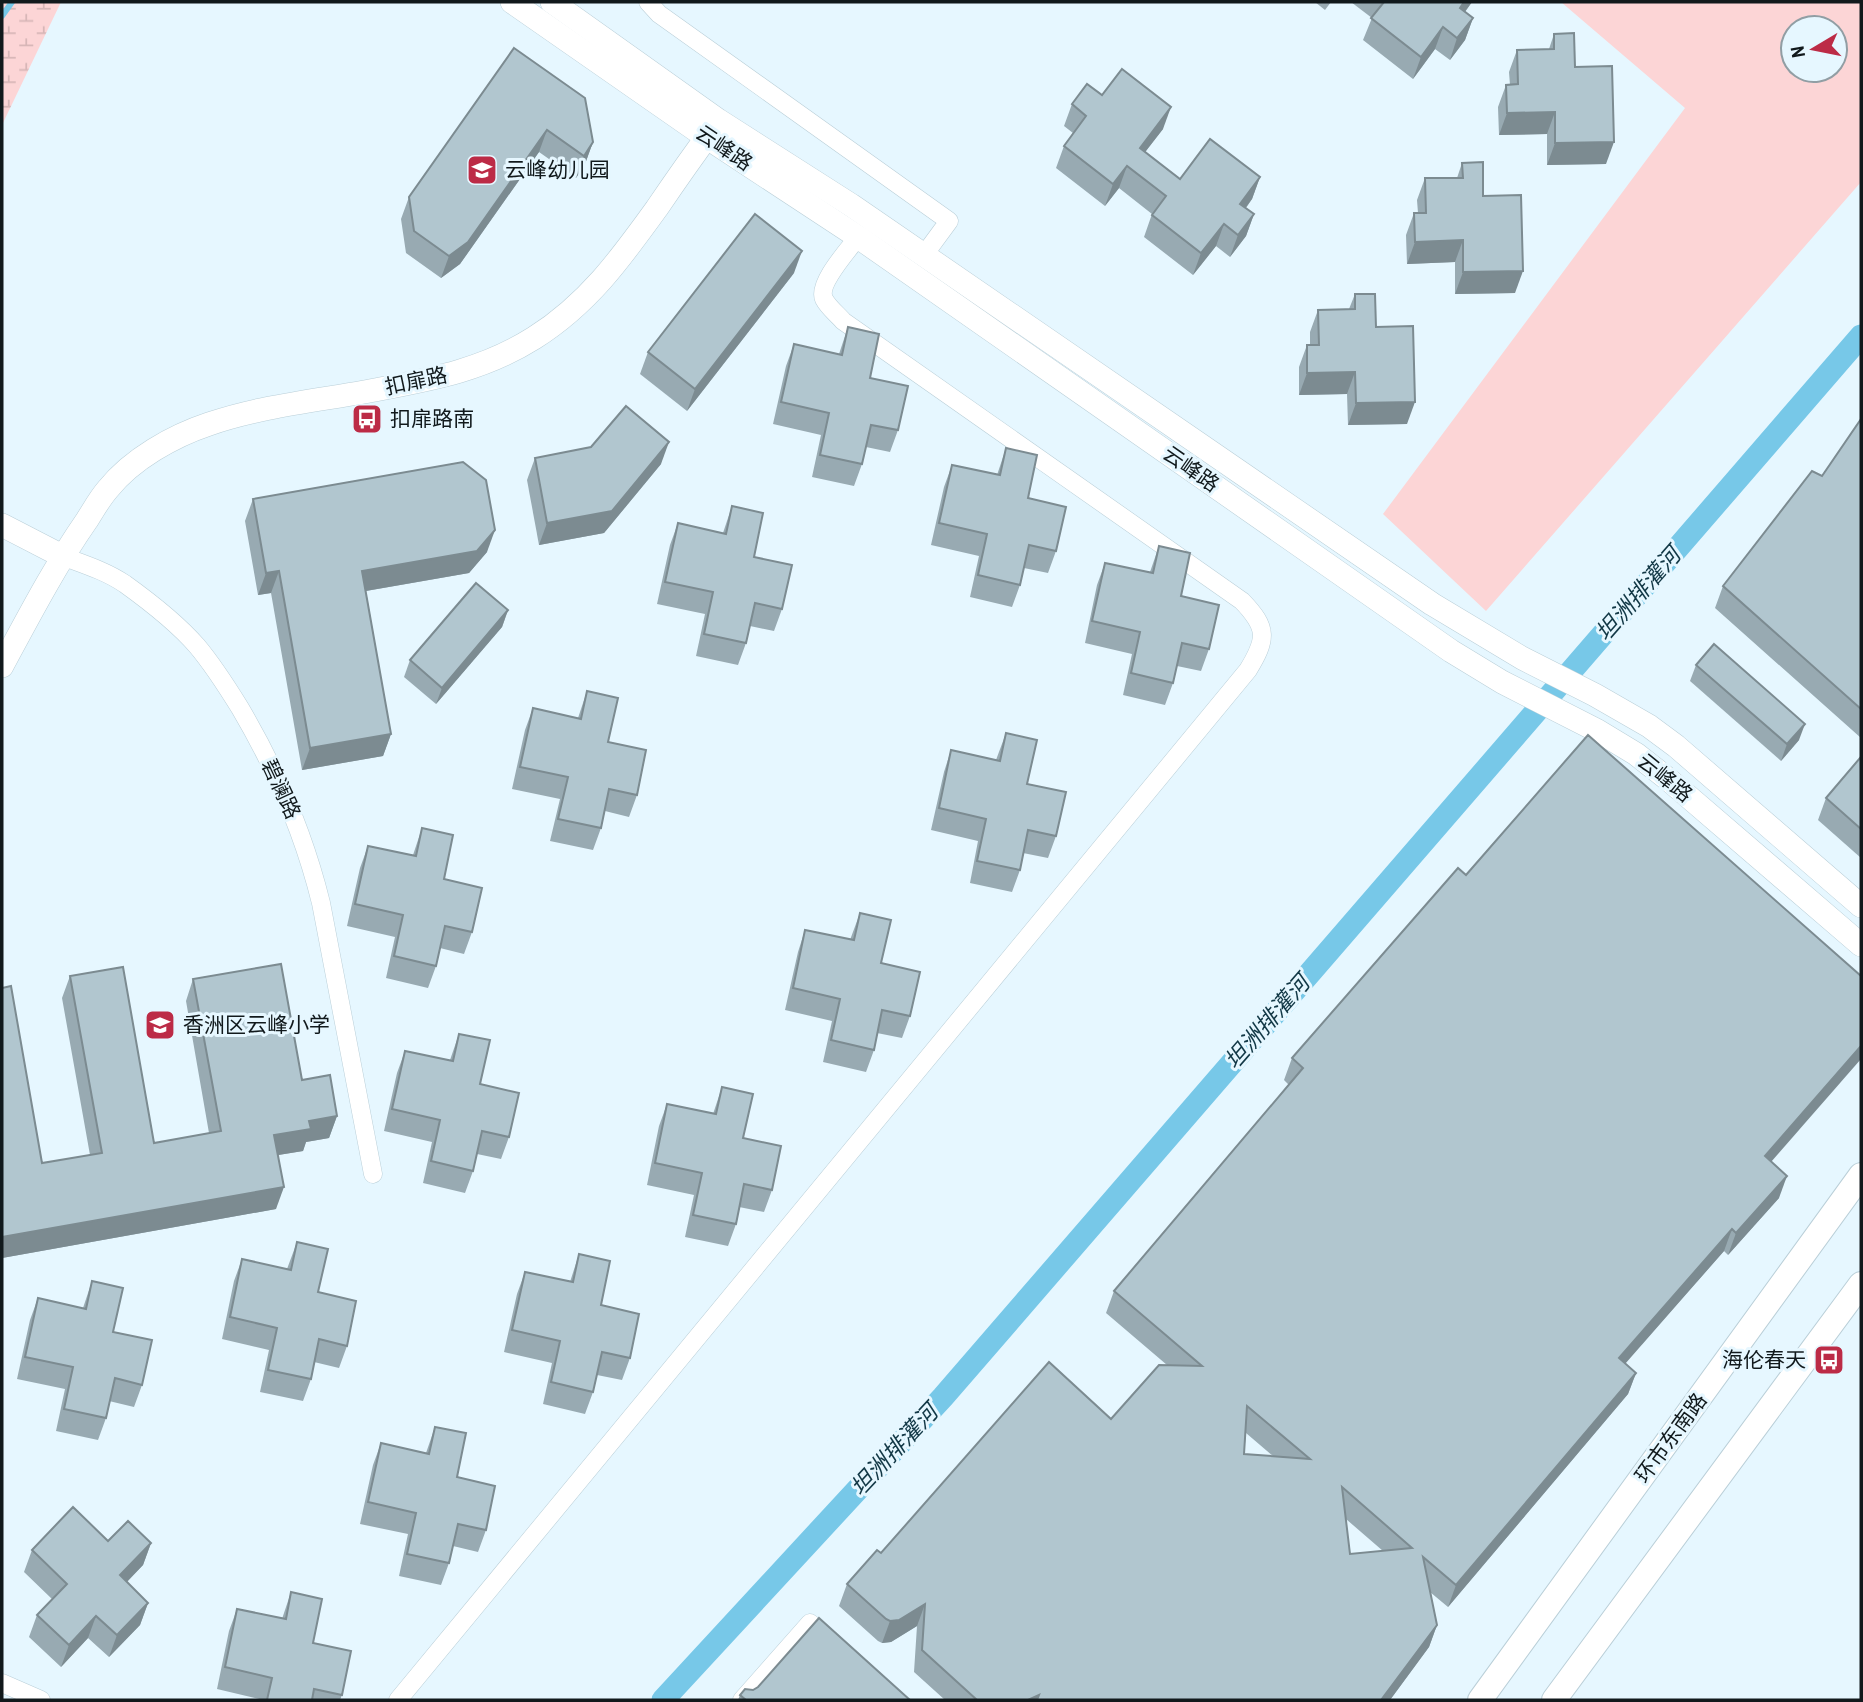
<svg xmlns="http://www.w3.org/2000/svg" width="1863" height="1702" font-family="'Archivo Narrow','Noto Sans SC',sans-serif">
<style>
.wetland{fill:url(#wetland-marsh)}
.green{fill:#fcd5d6;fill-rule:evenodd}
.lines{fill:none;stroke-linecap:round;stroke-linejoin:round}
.stream{stroke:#77c8e8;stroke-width:6}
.canal{stroke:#77c8e8;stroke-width:23}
.minor-casing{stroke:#bacfd8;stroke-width:19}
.tertiary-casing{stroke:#bacfd8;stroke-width:24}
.secondary-casing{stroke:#bacfd8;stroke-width:26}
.minor{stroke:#fff;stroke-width:18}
.tertiary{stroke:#fff;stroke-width:23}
.secondary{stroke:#fff;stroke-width:24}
.wall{fill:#98aab2;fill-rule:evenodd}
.shaded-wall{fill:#7c8b91}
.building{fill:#b1c6cf;stroke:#7c8b91;stroke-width:2;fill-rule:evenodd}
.labels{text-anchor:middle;stroke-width:6;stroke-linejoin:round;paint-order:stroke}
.street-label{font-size:21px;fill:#11191c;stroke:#e6f7ff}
.poi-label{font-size:21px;fill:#11191c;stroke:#e6f7ff;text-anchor:start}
.water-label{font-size:23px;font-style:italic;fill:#123846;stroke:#e6f7ff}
</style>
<defs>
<pattern id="wetland-marsh" width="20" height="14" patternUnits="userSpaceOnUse" patternTransform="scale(1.75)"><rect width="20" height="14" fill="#fcd5d6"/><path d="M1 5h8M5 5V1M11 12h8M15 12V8" fill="none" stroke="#d7b6b7"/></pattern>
</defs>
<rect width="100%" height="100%" fill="#e6f7ff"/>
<!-- wetland -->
<polygon class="wetland" points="2,2 61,2 2,125"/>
<!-- green -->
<path class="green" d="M1561 2H1861V182L1486 611 1383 514 1685 108ZM1793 28H1835V70H1793Z"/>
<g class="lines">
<!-- stream -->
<polyline class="stream" points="2,16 12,2"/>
<!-- canal -->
<polyline class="canal" points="663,1700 943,1397 1861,336"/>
<!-- minor casing -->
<g class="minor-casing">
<g id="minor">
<polyline points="648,2 659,14 949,221 924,255"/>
<path d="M62 556C83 564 106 571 125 584 150 602 177 623 197 646 213 665 227 687 240 708 276 769 304 834 321 903L373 1174"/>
<polyline points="2,1683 41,1700"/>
<path d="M398 1700 1248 670C1267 639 1268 628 1242 601L843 321C837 314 828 307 824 299 817 284 849 249 858 237"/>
<polyline points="742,1700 810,1623 830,1641"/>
</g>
</g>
<!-- tertiary casing -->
<g class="tertiary-casing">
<g id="tertiary">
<polyline points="512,2 706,137 858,237 1451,651 1502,682 1598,731 1636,754 1669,780 1861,945"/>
<polyline points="552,2 718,120 851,205 1432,604 1522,658 1595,695 1649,726 1676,746 1861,906"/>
<polyline points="2,525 62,556"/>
<path d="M2 666C29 616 55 566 87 520 94 509 100 498 108 489 132 459 173 436 209 424 258 407 313 401 364 392 426 380 480 372 534 338 588 304 621 258 657 208 676 180 695 153 715 126"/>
</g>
</g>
<!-- secondary casing -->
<g class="secondary-casing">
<g id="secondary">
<polyline points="1480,1700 1861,1175"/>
<polyline points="1554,1700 1861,1284"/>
</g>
</g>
<!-- minor -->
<use href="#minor" class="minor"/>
<!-- tertiary -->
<use href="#tertiary" class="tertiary"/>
<!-- secondary -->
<use href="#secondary" class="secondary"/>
</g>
<!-- wall -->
<g class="wall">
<polygon points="1315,2 1331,2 1325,10"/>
<polygon points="1351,2 1472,2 1465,12 1473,18 1465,40 1450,60 1435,49 1413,79 1363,40 1372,18"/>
<polygon points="1554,34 1575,67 1606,164 1547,165 1547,134 1499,135 1498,107 1506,85 1510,85 1509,72 1517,50 1549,49"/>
<polygon points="514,48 593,142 585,164 576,178 539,152 460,264 441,278 406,253 401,219 409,197"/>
<polygon points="1102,95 1163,129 1145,152 1180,179 1260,177 1252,199 1246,208 1254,214 1246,236 1230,257 1216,246 1193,275 1144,237 1152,214 1119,188 1105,206 1056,168 1064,146 1073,133 1064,126 1072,104"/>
<polygon points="1462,163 1483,196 1515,293 1455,294 1455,262 1407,264 1406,235 1414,213 1418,213 1417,200 1425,178 1457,178"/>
<polygon points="794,273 687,411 640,374 648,352"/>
<polygon points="1355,294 1376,327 1407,424 1348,425 1347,394 1299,395 1299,367 1307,345 1310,345 1310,332 1318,310 1349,309"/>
<polygon points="848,327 870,378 898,430 890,452 866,447 862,464 854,486 812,477 821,435 773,424 786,366 794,344 839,354"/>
<polygon points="1861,419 1861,738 1715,608 1723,586 1822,476"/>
<polygon points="1006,448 1028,498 1056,551 1048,573 1024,568 1020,585 1012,607 970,597 979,556 931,545 944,487 952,465 997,475"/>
<polygon points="535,458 661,464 604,533 539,545 527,480"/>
<polygon points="253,499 487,552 469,573 366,591 391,734 383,756 302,770 271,593 258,595 245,521"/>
<polygon points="732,506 754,557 782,609 774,631 750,626 746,643 738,665 696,656 705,614 657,604 670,545 678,523 723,533"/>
<polygon points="1159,546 1181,596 1209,649 1201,671 1177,666 1173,683 1165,705 1123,695 1132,654 1085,643 1097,585 1105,563 1150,572"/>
<polygon points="508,610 502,627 436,704 404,677 410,660"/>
<polygon points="1696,665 1799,740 1781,761 1690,681"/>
<polygon points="587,691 608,742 637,795 629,817 605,811 601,828 593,850 550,841 560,799 512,789 525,730 533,708 578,718"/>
<polygon points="1006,733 1027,784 1056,836 1048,858 1023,853 1020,870 1012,892 970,883 978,841 931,830 944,772 951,750 996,760"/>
<polygon points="1861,759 1861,858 1818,820 1826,798"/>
<polygon points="422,828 444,879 472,932 464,954 440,948 436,966 428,988 386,978 395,937 347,926 360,868 368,846 413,855"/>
<polygon points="860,913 881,963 910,1016 902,1038 877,1033 874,1050 866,1072 823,1062 832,1021 785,1010 798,952 805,930 850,940"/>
<polygon points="70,976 154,1143 209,1133 186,1001 193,979 302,1080 337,1116 329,1138 306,1142 303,1151 278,1155 276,1209 2,1258 2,988 42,1163 90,1155 62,998"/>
<polygon points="459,1034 480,1084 509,1137 501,1159 477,1154 473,1171 465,1193 423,1183 432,1142 384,1131 397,1073 405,1051 450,1060"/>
<path d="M1292 1058 1771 1162 1779 1198 1728 1255 1724 1251 1625 1363 1636 1373 1628 1394 1448 1607 1430 1592 1437 1625 1429 1647 1390 1700H945L914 1672 917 1626 891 1642 882 1643 878 1641 839 1606 847 1584 881 1553 1111 1419 1167 1365 1106 1313 1114 1291 1289 1085 1284 1080ZM1246 1433 1273 1456 1244 1454ZM1346 1519 1383 1551 1350 1554Z"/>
<polygon points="722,1087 743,1138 772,1190 764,1212 739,1207 736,1224 728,1246 685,1237 694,1195 647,1185 659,1126 667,1104 713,1114"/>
<polygon points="297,1242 318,1292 347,1346 339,1368 314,1362 311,1379 303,1401 260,1392 269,1350 222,1339 234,1281 242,1259 287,1269"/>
<polygon points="579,1254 601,1305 630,1358 622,1380 597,1375 593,1392 585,1414 543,1404 552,1363 504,1352 517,1294 525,1272 570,1282"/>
<polygon points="92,1281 113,1332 142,1385 134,1407 109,1401 106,1418 98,1440 56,1431 65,1389 17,1379 30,1320 38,1298 83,1308"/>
<polygon points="435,1427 457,1477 486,1530 478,1552 453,1546 449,1563 441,1585 399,1576 408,1534 360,1524 373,1465 381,1443 426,1453"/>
<polygon points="108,1541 151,1543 143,1565 127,1582 148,1603 140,1625 109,1657 88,1638 61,1667 29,1637 37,1615 52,1599 24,1572 32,1550"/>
<polygon points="291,1592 313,1643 342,1695 340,1700 264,1700 217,1689 229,1631 237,1609 282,1619"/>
<polygon points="740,1695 910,1700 738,1700"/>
</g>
<!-- shaded-wall -->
<g class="shaded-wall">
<polygon points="1464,2 1472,2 1452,29 1460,8"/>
<polygon points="1473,18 1465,40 1450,60 1457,38"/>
<polygon points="1443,27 1435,49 1413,79 1421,57"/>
<polygon points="1171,107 1163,129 1132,169 1140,148"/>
<polygon points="1555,112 1547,134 1499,135 1507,113"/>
<polygon points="547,130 539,152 460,264 441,278 449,256"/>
<polygon points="593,142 585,164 576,178 584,156"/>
<polygon points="1614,142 1606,164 1547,165 1555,143"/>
<polygon points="1127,166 1119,188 1105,206 1113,184"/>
<polygon points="1260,177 1252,199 1232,226 1240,204"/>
<polygon points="1254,214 1246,236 1230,257 1238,235"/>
<polygon points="1224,224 1216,246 1193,275 1201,253"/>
<polygon points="1463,240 1455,262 1407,264 1415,242"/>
<polygon points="802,251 794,273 687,411 695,389"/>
<polygon points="1523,271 1515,293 1455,294 1463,272"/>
<polygon points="1355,372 1347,394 1299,395 1307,373"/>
<polygon points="1415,402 1407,424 1348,425 1356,403"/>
<polygon points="669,442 661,464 604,533 539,545 547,523"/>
<polygon points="495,530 487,552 469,573 354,593 362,571"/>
<polygon points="279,571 271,593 258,595 266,573"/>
<polygon points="508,610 502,627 436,704 442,688"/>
<polygon points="1805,724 1799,740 1781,761 1787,744"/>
<polygon points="391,734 383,756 302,770 310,748"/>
<polygon points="1861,1046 1861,1059 1757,1178 1765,1156"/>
<polygon points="337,1116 329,1138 306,1142 303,1151 266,1157 274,1135 309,1121"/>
<polygon points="1787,1176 1779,1198 1728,1255 1736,1233"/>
<polygon points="284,1187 276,1209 2,1258 2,1237"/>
<polygon points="1732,1229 1724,1251 1611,1380 1619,1358"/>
<polygon points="1636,1373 1628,1394 1448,1607 1456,1585"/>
<polygon points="151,1543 143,1565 112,1597 120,1575"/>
<polygon points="148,1603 140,1625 109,1657 117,1635"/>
<polygon points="925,1604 917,1626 891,1642 882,1643 890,1621"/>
<polygon points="96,1616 88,1638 61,1667 69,1645"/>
<polygon points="1437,1625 1429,1647 1390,1700 1381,1700"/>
<polygon points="1039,1695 1037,1700 1028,1700"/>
</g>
<!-- building -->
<g class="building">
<polygon points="1384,2 1464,2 1460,8 1473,18 1457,38 1443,27 1421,57 1371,18"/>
<polygon points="1574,33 1575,67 1612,66 1614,142 1555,143 1555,112 1507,113 1506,85 1518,84 1517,50 1554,49 1554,34"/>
<polygon points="514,48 585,98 593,142 584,156 547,130 468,242 449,256 414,231 409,197"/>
<polygon points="1122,69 1171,107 1140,148 1180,179 1210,139 1260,177 1240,204 1254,214 1238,235 1224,224 1201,253 1152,215 1166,196 1127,166 1113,184 1064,146 1086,116 1072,104 1087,84 1102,95"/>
<polygon points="1483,162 1483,196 1521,195 1523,271 1463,272 1463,240 1415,242 1414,213 1426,213 1425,178 1463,178 1462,163"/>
<polygon points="755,214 802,251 695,389 648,352"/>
<polygon points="1355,294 1375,294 1376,327 1413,326 1415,402 1356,403 1355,372 1307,373 1307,345 1319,345 1318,310 1355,309"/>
<polygon points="848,327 879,334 870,378 908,386 898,430 871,425 862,464 820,455 829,413 781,402 794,344 842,355"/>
<polygon points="626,406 669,442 612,511 547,523 535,458 591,447"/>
<polygon points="1861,419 1861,709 1723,586 1812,471 1822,476"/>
<polygon points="1006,448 1037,455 1028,498 1066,507 1056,551 1029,545 1020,585 978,575 987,534 939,523 952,465 1000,475"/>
<polygon points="463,462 486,480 495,530 477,551 362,571 391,734 310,748 279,571 266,573 253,499"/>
<polygon points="732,506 763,513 754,557 792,565 782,609 755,603 746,643 704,634 713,592 665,582 678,523 726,534"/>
<polygon points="1159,546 1190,553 1181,596 1219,605 1209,649 1182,643 1173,683 1131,673 1140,632 1092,621 1105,563 1153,573"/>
<polygon points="476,583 508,610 442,688 410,660"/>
<polygon points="1714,644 1805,724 1787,744 1696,665"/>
<polygon points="587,691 618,698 608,742 646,750 637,795 609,789 601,828 558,819 568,777 520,767 533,708 581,719"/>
<polygon points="1006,733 1037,740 1027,784 1066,792 1056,836 1028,830 1020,870 977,861 986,819 939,808 951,750 1000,761"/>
<path d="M1588 735 1861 976V1046L1765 1156 1787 1176 1736 1233 1732 1229 1619 1358 1636 1373 1456 1585 1423 1557 1437 1625 1381 1700H1037L1039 1695 1028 1700H977L922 1650 925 1604 899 1620 890 1621 886 1619 847 1584 877 1550 881 1553 1049 1362 1111 1419 1159 1365 1202 1366 1114 1291 1303 1068 1292 1058 1458 868 1466 875ZM1247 1406 1310 1459 1244 1454ZM1342 1487 1412 1548 1350 1554Z"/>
<polygon points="1860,758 1861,759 1861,829 1826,798"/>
<polygon points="422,828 453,835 444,879 482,888 472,932 445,926 436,966 394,956 403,915 355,904 368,846 416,856"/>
<polygon points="860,913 891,920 881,963 920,972 910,1016 882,1010 874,1050 831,1040 840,999 793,988 805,930 854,940"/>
<polygon points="281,964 302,1080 330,1075 337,1116 309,1121 311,1129 274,1135 284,1187 2,1237 2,988 11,986 42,1163 102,1153 70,976 123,967 154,1143 221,1131 193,979"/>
<polygon points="459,1034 490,1040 480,1084 519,1093 509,1137 482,1131 473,1171 431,1161 440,1120 392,1109 405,1051 453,1061"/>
<polygon points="722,1087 753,1094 743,1138 781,1146 772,1190 744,1184 736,1224 693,1215 702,1173 655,1163 667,1104 716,1114"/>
<polygon points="297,1242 328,1249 318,1292 356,1301 347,1346 319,1339 311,1379 268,1370 277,1328 230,1317 242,1259 291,1270"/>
<polygon points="579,1254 610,1261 601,1305 639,1314 630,1358 602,1352 593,1392 551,1382 560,1341 512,1330 525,1272 573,1282"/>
<polygon points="92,1281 123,1288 113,1332 152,1340 142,1385 115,1378 106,1418 64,1409 73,1367 25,1357 38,1298 86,1309"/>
<polygon points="435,1427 466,1433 457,1477 495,1486 486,1530 458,1524 449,1563 407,1554 416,1513 368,1502 381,1443 429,1454"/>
<polygon points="73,1507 108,1541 128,1521 151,1543 120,1575 148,1603 117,1635 96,1616 69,1645 37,1615 67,1584 32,1550"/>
<polygon points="291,1592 322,1599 313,1643 351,1651 342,1695 314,1689 312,1700 267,1700 272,1678 225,1667 237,1609 286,1619"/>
<polygon points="819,1618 910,1700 746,1700 740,1695 745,1689 753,1690 758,1687"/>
</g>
<!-- icons -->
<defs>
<g id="school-square" transform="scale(1.575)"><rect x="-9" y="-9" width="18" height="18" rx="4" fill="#bc2b46" stroke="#e6f7ff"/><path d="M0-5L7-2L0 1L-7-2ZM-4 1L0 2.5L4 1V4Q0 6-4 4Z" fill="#fff"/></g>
<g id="bus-square" transform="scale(1.575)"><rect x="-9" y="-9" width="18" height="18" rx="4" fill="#bc2b46" stroke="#e6f7ff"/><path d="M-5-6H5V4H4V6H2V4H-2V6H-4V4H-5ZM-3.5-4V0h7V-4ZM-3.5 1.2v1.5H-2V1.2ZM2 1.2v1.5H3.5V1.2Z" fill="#fff"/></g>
</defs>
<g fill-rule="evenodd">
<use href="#school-square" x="482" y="170"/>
<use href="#bus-square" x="367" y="419"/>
<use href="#school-square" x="160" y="1025"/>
<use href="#bus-square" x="1829" y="1360"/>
</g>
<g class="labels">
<!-- street labels -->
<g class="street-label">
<text transform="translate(724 148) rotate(34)" y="7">云峰路</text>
<text transform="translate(416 381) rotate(-12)" y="7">扣扉路</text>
<text transform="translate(1191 469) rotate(35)" y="7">云峰路</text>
<text transform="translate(1665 778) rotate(39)" y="7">云峰路</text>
<text transform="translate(281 789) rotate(65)" y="7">碧澜路</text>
<text transform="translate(1671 1438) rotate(-54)" y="7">环市东南路</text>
</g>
<!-- poi labels -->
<g class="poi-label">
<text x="505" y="177">云峰幼儿园</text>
<text x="390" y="426">扣扉路南</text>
<text x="183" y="1032">香洲区云峰小学</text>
<text x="1806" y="1367" text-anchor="end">海伦春天</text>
</g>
<!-- water labels -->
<g class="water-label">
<text transform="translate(1638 594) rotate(-49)" y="8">坦洲排灌河</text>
<text transform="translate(1267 1022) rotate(-49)" y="8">坦洲排灌河</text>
<text transform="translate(894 1450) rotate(-47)" y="8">坦洲排灌河</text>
</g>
</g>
<!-- border -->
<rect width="1863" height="1702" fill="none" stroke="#11191c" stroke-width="7"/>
<!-- north arrow -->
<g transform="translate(1814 49) rotate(260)"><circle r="33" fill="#e6f7ff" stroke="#919ea4" stroke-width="2"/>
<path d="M0-5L12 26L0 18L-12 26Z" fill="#bc2b46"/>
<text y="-10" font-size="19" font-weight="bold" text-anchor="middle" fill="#11191c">N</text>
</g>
</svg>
